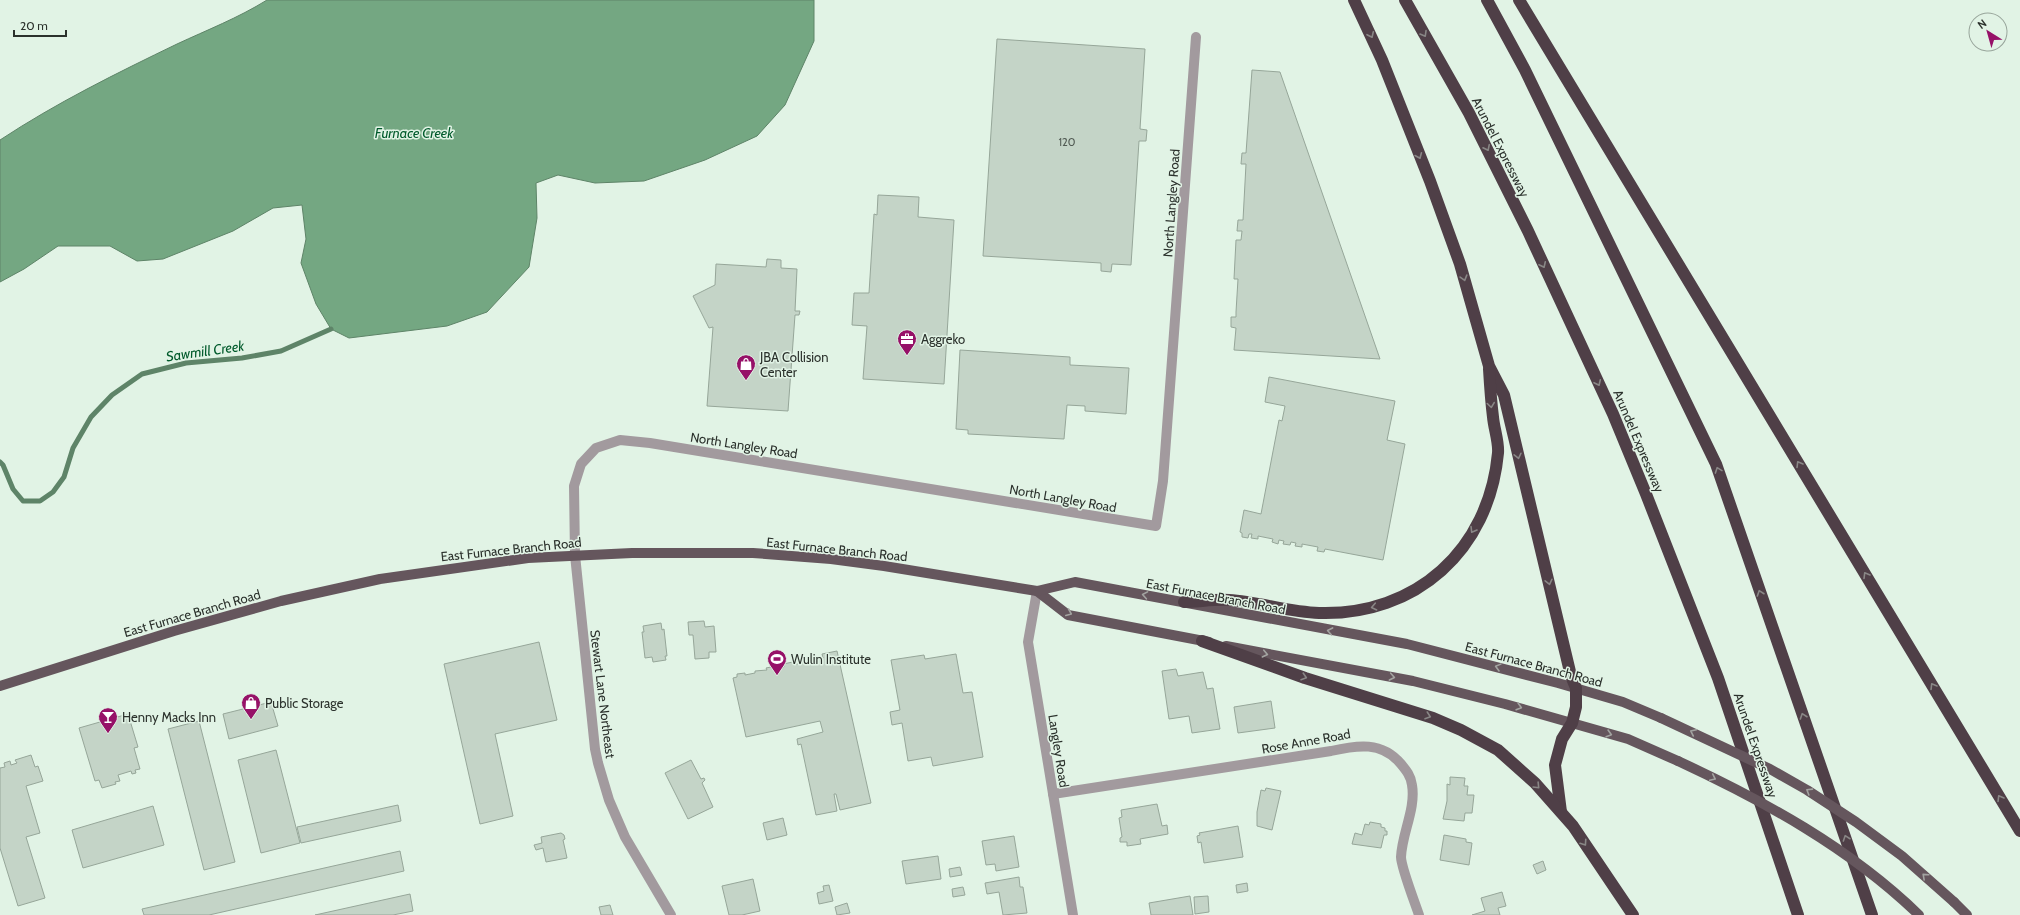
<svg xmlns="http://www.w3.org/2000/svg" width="2020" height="915" font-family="Cabin,sans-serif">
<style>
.water{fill:#74a782;stroke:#5e8468}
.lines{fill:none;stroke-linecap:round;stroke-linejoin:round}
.stream{stroke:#5e8468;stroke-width:5}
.building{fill:#c4d4c7;stroke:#96a699}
.street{stroke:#a29a9e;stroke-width:10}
.primary{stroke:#65565d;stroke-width:10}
.highway{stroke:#4f3f47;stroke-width:12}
.primary-bridge{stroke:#65565d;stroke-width:10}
.oneway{stroke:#898786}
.oneway2{stroke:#a3a4a1}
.labels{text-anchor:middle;stroke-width:3;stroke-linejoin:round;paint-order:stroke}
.number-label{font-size:11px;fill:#515a53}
.street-label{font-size:13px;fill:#2b312c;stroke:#e1f3e5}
.poi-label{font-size:13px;fill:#2b312c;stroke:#e1f3e5;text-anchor:start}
.water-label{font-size:14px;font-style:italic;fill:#005a2b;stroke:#e1f3e5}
</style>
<rect width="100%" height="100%" fill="#e1f3e5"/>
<!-- water -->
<path class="water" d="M267 0H814V41L785 105 757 136 705 160 644 181 595 183 558 175 536 183 537 218 529 267 487 312 447 326 349 338 331 329 316 304 301 263 306 239 302 205 273 208 233 231 163 259 137 261 110 246H58L24 269 0 282V140C56 103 117 73 177 44 207 30 238 18 267 0Z"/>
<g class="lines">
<!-- stream -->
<polyline class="stream" points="0,462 3,465 13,489 23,501 40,501 53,492 64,477 73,448 91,417 112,395 142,374 186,363 242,358 281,351 331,329"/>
</g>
<!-- building -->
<g class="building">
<polygon points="997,39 1145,49 1140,129 1147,130 1146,141 1139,141 1131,265 1112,264 1111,272 1101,271 1101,263 983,256"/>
<polygon points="1252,70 1280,72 1380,359 1234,350 1236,328 1231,327 1231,317 1236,317 1236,312 1238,279 1234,279 1236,240 1241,240 1242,231 1237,231 1238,220 1243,220 1246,164 1241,164 1242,153 1246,153"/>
<polygon points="878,195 919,197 918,217 954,220 944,384 863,379 867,326 852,325 854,293 869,293 874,214 877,215"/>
<polygon points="767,259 781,260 781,268 797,269 795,311 800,311 799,315 795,315 788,411 707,406 713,327 709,328 693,296 715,285 716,264 766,267"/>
<polygon points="960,350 1070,357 1070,365 1129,368 1126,414 1085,411 1085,406 1067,405 1064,439 968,434 968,430 956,429"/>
<polygon points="1269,377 1395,401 1387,440 1405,444 1383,560 1325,549 1324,552 1317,551 1318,547 1302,544 1302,547 1295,546 1296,543 1291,542 1290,545 1283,544 1284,541 1279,540 1278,544 1272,542 1273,539 1258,536 1258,539 1251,538 1252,534 1249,534 1248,538 1242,537 1242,533 1240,532 1244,510 1261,514 1279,420 1282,421 1285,406 1265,402"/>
<polygon points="704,621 705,627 714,626 716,652 709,652 709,658 695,659 693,635 689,635 688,622"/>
<polygon points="661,623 662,630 664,629 667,656 665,656 666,660 653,662 652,657 645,658 642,632 644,632 643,626"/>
<polygon points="539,642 557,720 495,734 513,816 480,824 444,664"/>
<polygon points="837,651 871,803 840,810 836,794 834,794 837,811 816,815 801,744 798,745 797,739 823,732 820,721 746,737 733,678 737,677 737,674 745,673 745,675 755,673 755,671 767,670 766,668 776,666 776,668 784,667 783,664 793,662 793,665 823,658 822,654"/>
<polygon points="956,654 963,693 972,692 983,757 933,766 931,757 908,761 902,723 892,725 890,712 900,710 891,660 924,655 925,659"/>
<polygon points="1176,669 1178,676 1203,672 1207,689 1213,688 1220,729 1192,733 1189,716 1169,719 1162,671"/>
<polygon points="1271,701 1275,728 1238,733 1234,707"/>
<polygon points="271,702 278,726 229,739 223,714"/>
<polygon points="128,714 138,747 134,748 140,769 135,770 136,773 132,774 131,771 118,775 120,781 115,782 116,784 102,788 99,780 95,781 79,728"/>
<polygon points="199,721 235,862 204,870 168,729"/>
<polygon points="276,750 300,843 261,853 238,760"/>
<polygon points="31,755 35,767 38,766 43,781 26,786 40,833 26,837 45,898 18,906 0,848 0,768 5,767 4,763 10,761 11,765 17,763 15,760"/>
<polygon points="691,760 701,779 704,778 705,780 702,783 713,807 688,819 665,773"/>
<polygon points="1450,777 1465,778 1464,786 1468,786 1467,795 1474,795 1472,813 1465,813 1464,821 1443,819 1447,801 1447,784 1450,785"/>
<polygon points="1266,788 1281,791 1272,830 1257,826 1257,812 1261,790 1265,791"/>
<polygon points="1157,804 1162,826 1167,825 1168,834 1140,839 1141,844 1127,846 1127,842 1120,842 1120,838 1122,837 1119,818 1122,817 1121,810"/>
<polygon points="398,805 401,821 301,843 297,827"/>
<polygon points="153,806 164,845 83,868 72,830"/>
<polygon points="783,818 787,835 767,840 763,823"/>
<polygon points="1370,822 1381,824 1381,827 1385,828 1385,831 1387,831 1387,835 1384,835 1381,848 1352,844 1355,833 1362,835 1365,824 1369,825"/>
<polygon points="1238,826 1243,857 1204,863 1201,842 1198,843 1197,836 1200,835 1199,833"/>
<polygon points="561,833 564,835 565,839 563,840 567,858 546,862 543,848 536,850 534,845 542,843 541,837"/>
<polygon points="1444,835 1466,839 1466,842 1472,843 1469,865 1440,860"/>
<polygon points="1014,836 1019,867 996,871 995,864 986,865 982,841"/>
<polygon points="400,851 404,871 209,915 144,915 142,909"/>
<polygon points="938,856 941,879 906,884 902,861"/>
<polygon points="1543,861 1546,870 1537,874 1533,865"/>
<polygon points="960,867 962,875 950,877 949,869"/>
<polygon points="1019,877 1020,887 1023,887 1027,913 1003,915 999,892 987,894 985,883"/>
<polygon points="753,879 760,911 742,915 729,915 722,886"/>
<polygon points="1247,883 1248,891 1237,893 1236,885"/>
<polygon points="829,885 833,901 819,904 817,893 824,891 823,886"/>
<polygon points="963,887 965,895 953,897 952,889"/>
<polygon points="1502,892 1506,906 1498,908 1500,915 1472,915 1485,911 1481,898"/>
<polygon points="410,894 413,911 393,915 315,915"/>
<polygon points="1190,896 1193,915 1151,915 1149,903"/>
<polygon points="1208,896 1209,912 1195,914 1194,897"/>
<polygon points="847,903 850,913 837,915 835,907"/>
<polygon points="610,905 613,915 601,915 599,907"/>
</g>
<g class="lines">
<!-- street -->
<g class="street">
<polyline points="1037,591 1028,642 1073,915"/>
<path d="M1053 794 1331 751C1357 745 1382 741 1401 764 1406 770 1411 776 1412 785 1416 809 1402 833 1401 857 1401 867 1415 903 1419 915"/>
<polyline points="671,915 625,837 609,800 598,763 595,749 575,555 574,486 581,464 596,448 620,440 650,443 1156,526 1163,481 1196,37"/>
</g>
<!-- primary -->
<g class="primary">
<polyline points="1037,591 1068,615 1209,642"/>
<polyline points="1226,646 1413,681 1505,704 1628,739 1678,761"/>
<polyline points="0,686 174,631 281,601 380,579 528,558 632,553 753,553 831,559 884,566 1037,591 1075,582 1407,644 1558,683 1623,702 1661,718"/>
<polyline points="1954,902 1967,915"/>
</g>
<!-- highway -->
<g class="highway">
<polyline points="1354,0 1382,60 1430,181 1460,264 1489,366 1504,395 1571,676 1576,688 1576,707 1572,723 1562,739 1555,765 1561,812"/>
<polyline points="1405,0 1469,113 1528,231 1613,414 1646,494 1718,678 1798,915"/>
<polyline points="1487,0 1525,70 1716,464 1872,915"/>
<polyline points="1519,0 2020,831"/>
<path d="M1184 602C1198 602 1214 599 1229 600 1259 602 1289 612 1319 613 1416 616 1489 550 1498 453 1499 442 1494 429 1493 417 1491 401 1490 386 1489 369"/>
<polyline points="1202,641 1305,678 1433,718 1461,730 1498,750 1535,783 1573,826 1633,915"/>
</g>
<!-- primary-bridge -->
<g class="primary-bridge">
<polyline points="1661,718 1770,769 1807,790 1856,822 1902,856 1954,902"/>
<path d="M1678 761C1764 801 1850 848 1919 915"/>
</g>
</g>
<!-- one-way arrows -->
<defs><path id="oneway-chevron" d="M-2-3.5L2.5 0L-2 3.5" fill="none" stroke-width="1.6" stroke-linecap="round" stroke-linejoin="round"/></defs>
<g class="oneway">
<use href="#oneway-chevron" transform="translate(1424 34) rotate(60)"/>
<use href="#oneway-chevron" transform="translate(1371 35) rotate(65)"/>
<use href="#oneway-chevron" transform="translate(1487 148) rotate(64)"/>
<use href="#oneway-chevron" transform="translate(1419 156) rotate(67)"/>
<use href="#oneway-chevron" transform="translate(1543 265) rotate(65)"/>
<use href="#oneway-chevron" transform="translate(1464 278) rotate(74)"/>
<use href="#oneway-chevron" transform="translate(1598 383) rotate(65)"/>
<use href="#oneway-chevron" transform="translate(1491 405) rotate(82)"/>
<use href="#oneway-chevron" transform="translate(1518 456) rotate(77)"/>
<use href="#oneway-chevron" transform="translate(1799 464) rotate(-121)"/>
<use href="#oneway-chevron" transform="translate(1718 470) rotate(-110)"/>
<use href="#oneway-chevron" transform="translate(1473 530) rotate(121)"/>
<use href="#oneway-chevron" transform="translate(1866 575) rotate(-121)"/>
<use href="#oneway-chevron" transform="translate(1549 582) rotate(77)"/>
<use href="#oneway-chevron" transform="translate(1760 593) rotate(-109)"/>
<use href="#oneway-chevron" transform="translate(1374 607) rotate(168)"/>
<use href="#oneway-chevron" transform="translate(1304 677) rotate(18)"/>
<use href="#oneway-chevron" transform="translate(1933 686) rotate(-121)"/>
<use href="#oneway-chevron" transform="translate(1428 716) rotate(19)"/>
<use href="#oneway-chevron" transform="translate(1803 716) rotate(-109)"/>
<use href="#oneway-chevron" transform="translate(1537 786) rotate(46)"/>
<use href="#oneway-chevron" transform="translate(2000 798) rotate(-121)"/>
<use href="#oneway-chevron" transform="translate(1846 838) rotate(-109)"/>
<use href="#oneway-chevron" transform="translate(1584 843) rotate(56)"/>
</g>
<g class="oneway2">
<use href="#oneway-chevron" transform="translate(1145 595) rotate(-170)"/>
<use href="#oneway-chevron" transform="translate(1069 613) rotate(23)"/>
<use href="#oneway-chevron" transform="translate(1330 631) rotate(-169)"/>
<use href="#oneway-chevron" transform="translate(1265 654) rotate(13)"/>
<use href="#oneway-chevron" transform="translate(1498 667) rotate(-165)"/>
<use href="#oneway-chevron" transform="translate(1392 677) rotate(11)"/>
<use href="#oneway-chevron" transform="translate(1519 707) rotate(16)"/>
<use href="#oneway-chevron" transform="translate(1693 732) rotate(-155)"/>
<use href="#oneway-chevron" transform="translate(1609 734) rotate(16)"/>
<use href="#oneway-chevron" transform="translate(1713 778) rotate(25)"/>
<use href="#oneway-chevron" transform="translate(1809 791) rotate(-148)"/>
<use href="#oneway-chevron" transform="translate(1925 876) rotate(-138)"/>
</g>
<!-- icons -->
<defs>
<g id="office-pin" transform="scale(1)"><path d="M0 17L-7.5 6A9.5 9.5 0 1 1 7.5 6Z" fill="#961168" stroke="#e1f3e5"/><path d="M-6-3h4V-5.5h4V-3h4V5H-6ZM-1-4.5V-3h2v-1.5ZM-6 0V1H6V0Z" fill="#fff"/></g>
<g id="shop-pin" transform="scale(1)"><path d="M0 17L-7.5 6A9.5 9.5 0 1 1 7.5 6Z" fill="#961168" stroke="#e1f3e5"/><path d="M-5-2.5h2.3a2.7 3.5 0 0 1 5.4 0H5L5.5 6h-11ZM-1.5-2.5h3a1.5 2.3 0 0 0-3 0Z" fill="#fff"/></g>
<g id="stadium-pin" transform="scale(1)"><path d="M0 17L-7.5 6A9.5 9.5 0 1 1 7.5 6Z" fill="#961168" stroke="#e1f3e5"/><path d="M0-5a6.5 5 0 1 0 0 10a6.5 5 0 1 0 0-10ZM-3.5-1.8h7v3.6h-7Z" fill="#fff"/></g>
<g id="bar-pin" transform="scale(1)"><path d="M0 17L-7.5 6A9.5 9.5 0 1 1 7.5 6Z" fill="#961168" stroke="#e1f3e5"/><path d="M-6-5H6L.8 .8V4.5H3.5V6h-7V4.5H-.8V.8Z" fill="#fff"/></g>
</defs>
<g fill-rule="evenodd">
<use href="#office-pin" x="907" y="339"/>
<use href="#shop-pin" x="746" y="364"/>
<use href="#stadium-pin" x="777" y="659"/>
<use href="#shop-pin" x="251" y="703"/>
<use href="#bar-pin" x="108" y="717"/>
</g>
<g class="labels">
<!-- number labels -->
<g class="number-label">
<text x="1067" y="146">120</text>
</g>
<!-- street labels -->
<g class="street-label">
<text transform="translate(1501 147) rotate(63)" y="5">Arundel Expressway</text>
<text transform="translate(1171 203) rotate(-86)" y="5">North Langley Road</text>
<text transform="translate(1639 441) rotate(67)" y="5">Arundel Expressway</text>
<text transform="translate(744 445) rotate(9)" y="5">North Langley Road</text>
<text transform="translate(1063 498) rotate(10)" y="5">North Langley Road</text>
<text transform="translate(511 549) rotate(-6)" y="5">East Furnace Branch Road</text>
<text transform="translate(837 549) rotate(6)" y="5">East Furnace Branch Road</text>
<text transform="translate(1216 596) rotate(11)" y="5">East Furnace Branch Road</text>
<text transform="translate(192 613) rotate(-16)" y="5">East Furnace Branch Road</text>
<text transform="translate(1534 664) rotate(15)" y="5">East Furnace Branch Road</text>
<text transform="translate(603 694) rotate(83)" y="5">Stewart Lane Northeast</text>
<text transform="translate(1306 741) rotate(-10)" y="5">Rose Anne Road</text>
<text transform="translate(1756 745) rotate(71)" y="5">Arundel Expressway</text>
<text transform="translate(1059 751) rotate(81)" y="5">Langley Road</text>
</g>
<!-- poi labels -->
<g class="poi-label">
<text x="921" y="344">Aggreko</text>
<text x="760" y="362">JBA Collision<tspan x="760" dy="15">Center</tspan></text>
<text x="791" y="664">Wulin Institute</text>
<text x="265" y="708">Public Storage</text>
<text x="122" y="722">Henny Macks Inn</text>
</g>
<!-- water labels -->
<g class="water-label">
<text x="414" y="138">Furnace Creek</text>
<text transform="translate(205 351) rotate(-8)" y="5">Sawmill Creek</text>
</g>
</g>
<!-- north arrow -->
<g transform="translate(1988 32) rotate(323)"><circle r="19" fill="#e1f3e5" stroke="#98a59b"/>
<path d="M0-3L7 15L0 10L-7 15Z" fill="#961168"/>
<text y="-6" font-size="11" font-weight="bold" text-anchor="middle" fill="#2b312c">N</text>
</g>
<!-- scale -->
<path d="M14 30v6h52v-6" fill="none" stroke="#2b312c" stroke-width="2"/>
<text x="20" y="30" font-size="12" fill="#2b312c" stroke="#e1f3e5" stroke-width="3" paint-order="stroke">20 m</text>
</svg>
